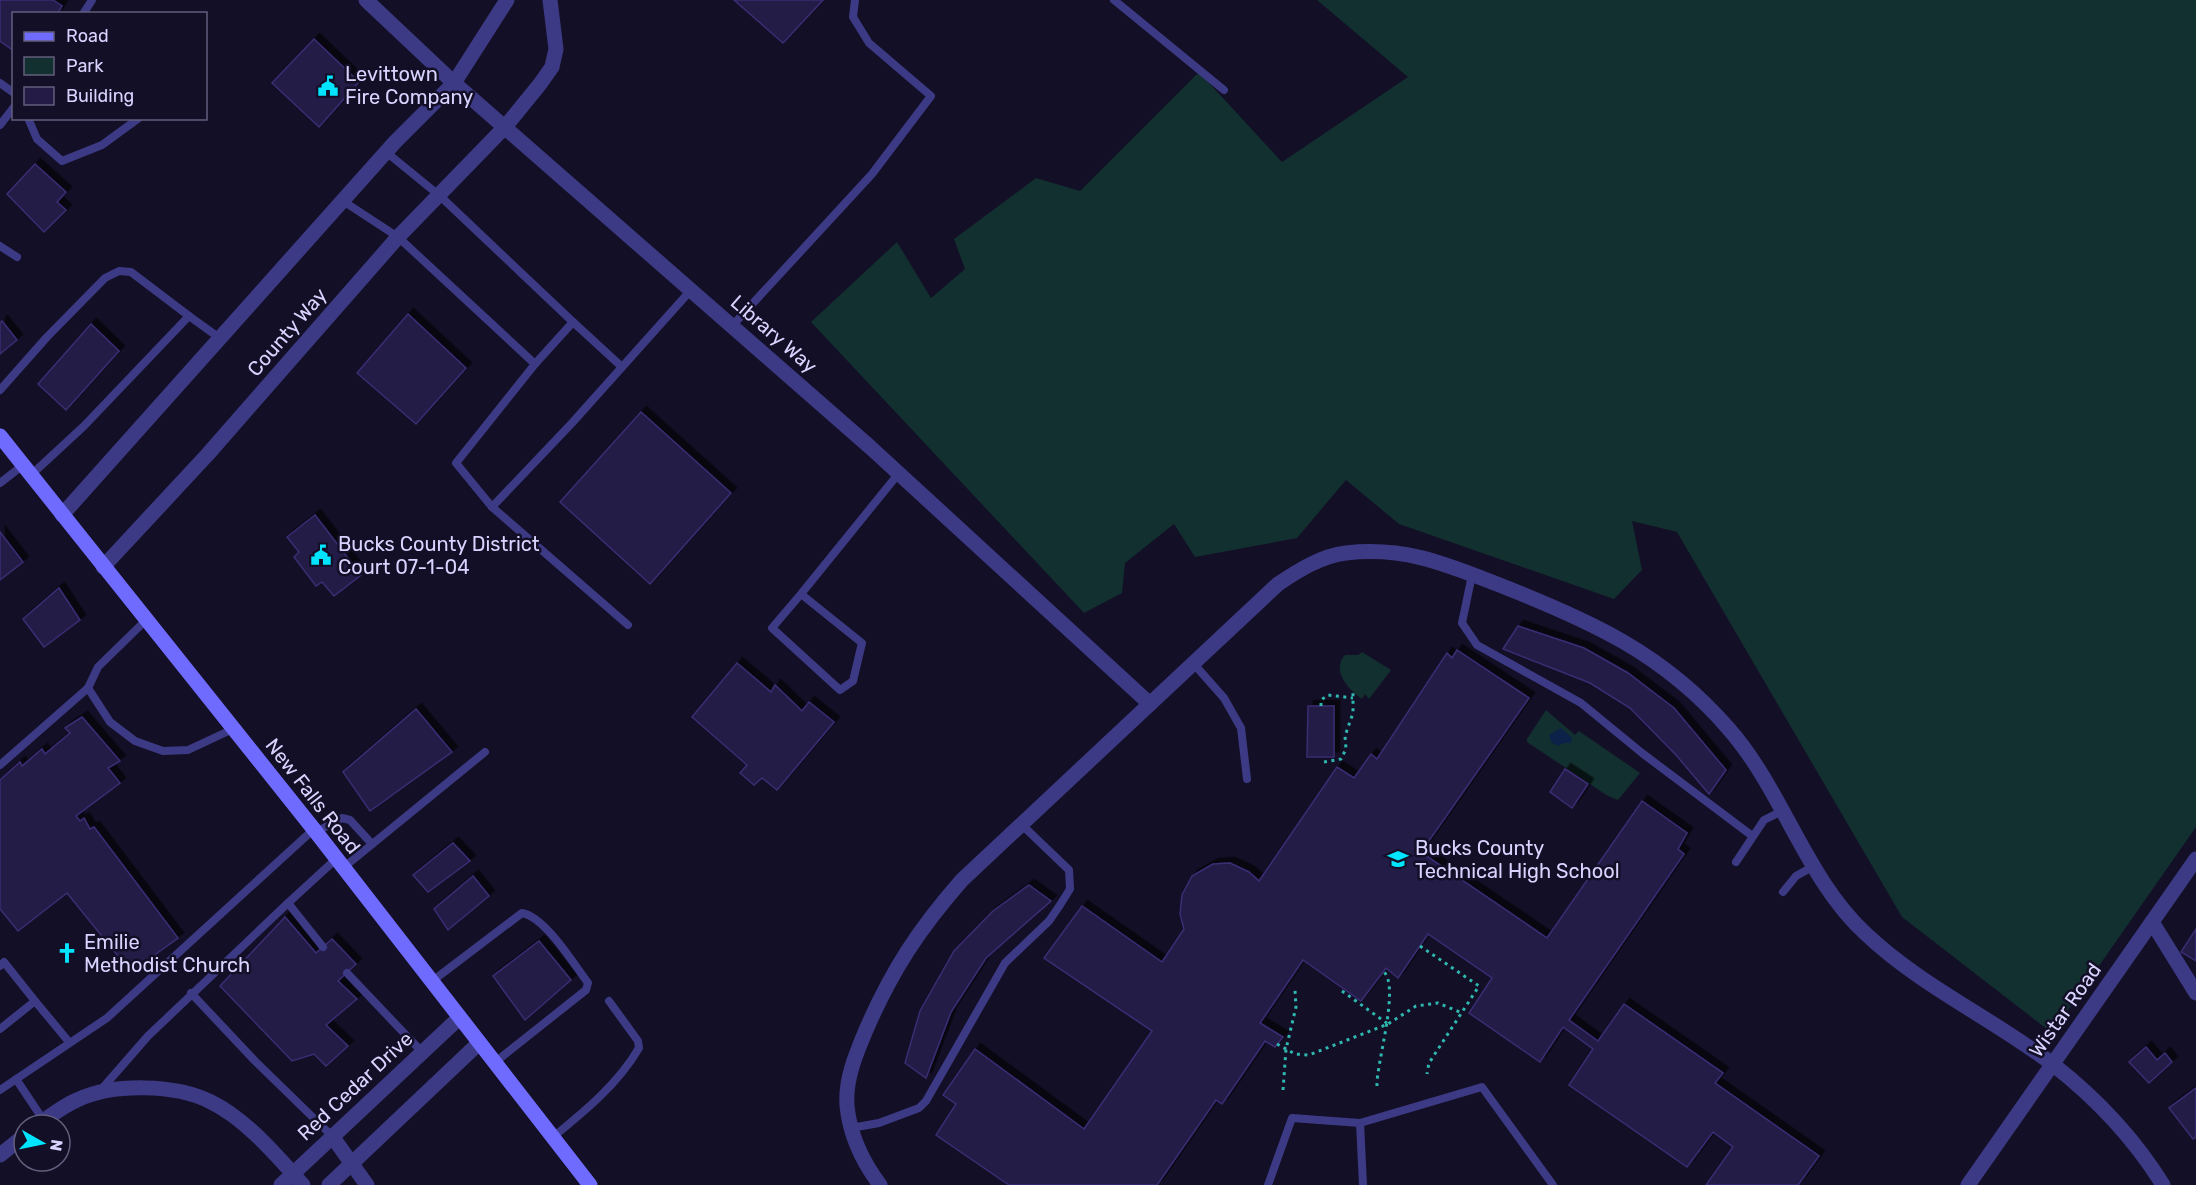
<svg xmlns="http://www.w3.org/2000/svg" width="2196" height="1185" font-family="Rubik,sans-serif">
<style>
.green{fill:#12302f}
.water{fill:#0c2248}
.building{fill:#241b47;stroke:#3b2d73;stroke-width:1.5;filter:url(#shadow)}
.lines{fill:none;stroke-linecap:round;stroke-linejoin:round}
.path{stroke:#2fb8b0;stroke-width:3;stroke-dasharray:3 4.5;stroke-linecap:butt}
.service{stroke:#3d3a85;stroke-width:8}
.minor{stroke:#3d3a85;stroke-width:15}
.secondary{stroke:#6f6bff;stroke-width:15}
.labels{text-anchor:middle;stroke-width:5;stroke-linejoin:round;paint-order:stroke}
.poi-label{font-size:20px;fill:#d9d4ff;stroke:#130f26;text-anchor:start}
.street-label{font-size:20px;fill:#d9d4ff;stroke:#130f26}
</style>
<defs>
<filter id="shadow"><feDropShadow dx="5.5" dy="-5.5" stdDeviation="0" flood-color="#0009"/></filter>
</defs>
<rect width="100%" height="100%" fill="#130f26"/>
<!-- green -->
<g class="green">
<polygon points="1317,0 2196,0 2196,827 2052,1033 1902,917 1677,532 1632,521 1642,570 1614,599 1399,524 1346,480 1297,538 1195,557 1174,524 1125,563 1122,593 1084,613 811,322 897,242 931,298 965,269 954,239 1036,178 1080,191 1199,72 1282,162 1408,77"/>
<path d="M1362 652 1391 670 1369 699 1365 694 1362 699C1348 689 1331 670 1345 655H1358Z"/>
<polygon points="1546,710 1575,735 1579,731 1640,773 1618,800 1608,796 1527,742 1527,739"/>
</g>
<!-- water -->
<polygon class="water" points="1561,728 1572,738 1571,743 1564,743 1558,746 1551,742 1549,735"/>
<!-- building -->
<g class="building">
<polygon points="0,0 53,0 62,6 57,14 14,14 14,51 0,41"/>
<polygon points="734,0 823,0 783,43"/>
<polygon points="314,39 359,82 319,127 272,83"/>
<polygon points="35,164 66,192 57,202 66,210 44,232 7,194"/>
<polygon points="408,314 466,368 416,424 357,373"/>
<polygon points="2,321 17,340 0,354 0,323"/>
<polygon points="91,324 119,351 66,410 38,384"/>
<polygon points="641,412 731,493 650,584 560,502"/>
<polygon points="315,515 361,575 334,596 322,582 316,586 294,557 299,552 287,537"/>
<polygon points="0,532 23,562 0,580"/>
<polygon points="59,588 80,620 44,647 23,619"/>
<polygon points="1518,626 1584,648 1628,673 1674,708 1726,770 1709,794 1676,755 1630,708 1590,683 1503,649"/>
<polygon points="1457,650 1529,698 1421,852 1547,938 1642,801 1687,833 1678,849 1684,854 1569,1020 1598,1041 1624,1004 1723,1073 1715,1083 1819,1156 1798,1185 1706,1185 1733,1147 1713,1132 1687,1167 1569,1085 1593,1049 1563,1027 1540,1062 1469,1013 1492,978 1428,934 1398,978 1386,968 1361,1001 1303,960 1260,1023 1283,1037 1275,1047 1265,1041 1222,1104 1216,1100 1157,1185 1009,1185 936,1135 956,1104 943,1095 975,1049 1084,1129 1152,1031 1044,958 1082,906 1162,962 1184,929 1180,914 1182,895 1192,876 1213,864 1230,863 1249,872 1259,881 1337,767 1354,778 1371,754 1377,759 1447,653 1452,658"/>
<polygon points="737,663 771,692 775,685 802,711 809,702 834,722 777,790 762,778 754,785 740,773 747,765 692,717"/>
<polygon points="1308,706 1334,706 1334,757 1307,757"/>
<polygon points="416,709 452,752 370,811 343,772"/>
<polygon points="82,717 120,761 108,768 120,783 76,816 80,821 84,818 90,829 94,827 178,938 131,972 67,893 18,931 0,909 0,780 20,762 22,766 42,749 45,754 70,733 65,728"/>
<polygon points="1565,769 1588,784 1572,808 1550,792"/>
<polygon points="453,843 470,861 428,892 413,875"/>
<polygon points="473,876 489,896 448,930 434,909"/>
<polygon points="1029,885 1051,901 986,958 951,1012 926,1078 905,1063 920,1011 954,951 993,911"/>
<polygon points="285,917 316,953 332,939 356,964 338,981 357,999 326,1025 348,1046 326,1066 314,1054 292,1061 220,986"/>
<polygon points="2196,929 2196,961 2181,952"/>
<polygon points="539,941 571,980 525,1020 493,976"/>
<polygon points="2146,1047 2157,1060 2165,1053 2172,1062 2149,1083 2129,1062"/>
<polygon points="2196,1088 2196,1137 2193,1139 2169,1108"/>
</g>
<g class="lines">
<!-- path -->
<g class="path">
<polyline points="1321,706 1321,700 1328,695 1353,698"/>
<polyline points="1324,762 1341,759 1346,749 1345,736 1353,713 1353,693"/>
<polyline points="1420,946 1479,986 1429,1063 1427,1074"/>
<polyline points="1342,991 1388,1024"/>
<polyline points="1277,1044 1295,1054 1309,1055 1388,1024 1416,1006 1438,1003 1462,1013"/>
<path d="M1377 1086C1376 1064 1401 985 1383 971"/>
<polyline points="1283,1090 1286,1049 1296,1007 1295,990"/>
</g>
<!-- service -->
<g class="service">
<polyline points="1114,0 1224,90"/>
<polyline points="83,14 92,0"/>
<polyline points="0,83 14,93"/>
<polyline points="28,118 37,139 62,161 102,145 139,118"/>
<polyline points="0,125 14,107"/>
<polyline points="343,201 398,237 535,364 573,322 440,196 386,152"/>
<polyline points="0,246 17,257"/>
<polyline points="189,316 221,339"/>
<polyline points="573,322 622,367"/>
<polyline points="732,326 872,174 931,96 869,43 853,17 855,0"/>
<polyline points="0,390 47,337 105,278 119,271 131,272 189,316 84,426 31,475"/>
<polyline points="0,483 23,465"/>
<polyline points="492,507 456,463 535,364"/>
<polyline points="1472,575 1462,623 1477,645 1581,703 1642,753 1751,835"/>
<polyline points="801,594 772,628 840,690 853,681 862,643 801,594 899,473"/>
<polyline points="146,620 98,667 88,688 110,722 135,741 163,751 188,750 233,729"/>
<polyline points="628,625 492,507 572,423 691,290"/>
<polyline points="1193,663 1224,698 1241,728 1247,779"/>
<polyline points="0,765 88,688"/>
<polyline points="316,832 342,818 350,820 372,844"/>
<polyline points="1736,862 1764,820 1782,811"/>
<polyline points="343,868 485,752"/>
<polyline points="1783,892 1796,876 1814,866"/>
<polyline points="323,947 288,903 336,859"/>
<polyline points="0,966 4,962 35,1001 0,1029"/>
<polyline points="347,973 422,1052"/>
<path d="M431 982 522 913C545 917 573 963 588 983L586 990 494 1063"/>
<polyline points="191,993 255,1061 332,1136"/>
<polyline points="35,1001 69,1042"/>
<polyline points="16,1079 44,1121"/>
<polyline points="0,1090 107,1018 314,829"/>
<polyline points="100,1091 148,1036 288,903"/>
<polyline points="1360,1123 1363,1185"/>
<polyline points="851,1128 879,1123 919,1108 926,1101 1005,963 1049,921 1060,905 1070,889 1069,870 1022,825"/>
<path d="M553 1137C585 1111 618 1084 639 1048L638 1041 609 1001"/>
<polyline points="1268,1185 1292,1118 1360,1123 1482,1087 1553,1185"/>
</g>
<!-- minor -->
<g class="minor">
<polyline points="366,0 454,83 870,447 1150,704"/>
<polyline points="62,515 395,142 454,83 507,0"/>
<polyline points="103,567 208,454 398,237 505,127 540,84 552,67 556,49 550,0"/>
<polyline points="2152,922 2196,993"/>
<path d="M38 1125C50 1116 63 1106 77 1100 113 1083 176 1084 211 1102 246 1119 277 1156 303 1185"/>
<polyline points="332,1136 367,1185"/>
<polyline points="0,1155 24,1136"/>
<polyline points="281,1185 459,1018"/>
<polyline points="329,1185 479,1043"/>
<path d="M880 1185C862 1161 850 1136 847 1106 845 1079 856 1054 866 1030 892 970 919 929 962 880L1278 584C1299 570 1321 556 1346 553 1406 546 1448 565 1502 586 1591 621 1664 654 1728 728 1783 790 1805 878 1866 934 1922 987 1994 1019 2055 1066 2098 1100 2134 1138 2163 1185"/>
<polyline points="1968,1185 2196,859"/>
</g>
<!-- secondary -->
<polyline class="secondary" points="0,436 316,832 590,1185"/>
</g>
<!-- icons -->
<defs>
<g id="civic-bare" transform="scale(1.62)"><path d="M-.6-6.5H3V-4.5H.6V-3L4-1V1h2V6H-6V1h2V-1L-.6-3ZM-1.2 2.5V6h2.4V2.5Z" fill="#00e5ff" stroke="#130f26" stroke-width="2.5" paint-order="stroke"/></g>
<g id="school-bare" transform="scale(1.62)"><path d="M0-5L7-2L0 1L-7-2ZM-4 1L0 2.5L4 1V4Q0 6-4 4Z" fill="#00e5ff" stroke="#130f26" stroke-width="2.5" paint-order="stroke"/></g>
<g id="church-bare" transform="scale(1.62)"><path d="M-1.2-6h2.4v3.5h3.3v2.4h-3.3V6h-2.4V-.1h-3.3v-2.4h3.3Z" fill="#00e5ff" stroke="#130f26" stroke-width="2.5" paint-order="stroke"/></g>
</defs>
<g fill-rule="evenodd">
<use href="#civic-bare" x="328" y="86"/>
<use href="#civic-bare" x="321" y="555"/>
<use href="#school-bare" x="1398" y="859"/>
<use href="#church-bare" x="67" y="953"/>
</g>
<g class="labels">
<!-- poi labels -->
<g class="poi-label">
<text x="345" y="81">Levittown<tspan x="345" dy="23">Fire Company</tspan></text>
<text x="338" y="551">Bucks County District<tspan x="338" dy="23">Court 07-1-04</tspan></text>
<text x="1415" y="855">Bucks County<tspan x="1415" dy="23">Technical High School</tspan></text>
<text x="84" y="949">Emilie<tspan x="84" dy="23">Methodist Church</tspan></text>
</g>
<!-- street labels -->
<g class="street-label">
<text transform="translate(287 332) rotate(-49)" y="7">County Way</text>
<text transform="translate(774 334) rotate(41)" y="7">Library Way</text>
<text transform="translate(313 796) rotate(52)" y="7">New Falls Road</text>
<text transform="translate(2065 1010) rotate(-55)" y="7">Wistar Road</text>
<text transform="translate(355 1086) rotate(-43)" y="7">Red Cedar Drive</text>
</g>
</g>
<!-- legend -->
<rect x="12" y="12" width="195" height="108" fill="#130f26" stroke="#625e7d" stroke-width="1.5"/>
<rect x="24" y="32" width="30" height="9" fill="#6f6bff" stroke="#625e7d" stroke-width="1.5"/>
<text x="66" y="42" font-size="18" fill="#d9d4ff">Road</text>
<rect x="24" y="57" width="30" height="18" fill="#12302f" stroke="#625e7d" stroke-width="1.5"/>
<text x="66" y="72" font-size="18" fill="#d9d4ff">Park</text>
<rect x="24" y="87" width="30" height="18" fill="#241b47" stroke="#625e7d" stroke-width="1.5"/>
<text x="66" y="102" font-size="18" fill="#d9d4ff">Building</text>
<!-- north arrow -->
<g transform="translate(42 1143) rotate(99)"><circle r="28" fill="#130f26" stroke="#625e7d" stroke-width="1.5"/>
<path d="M0-4.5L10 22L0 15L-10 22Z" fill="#00e5ff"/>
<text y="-9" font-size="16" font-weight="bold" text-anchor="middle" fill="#d9d4ff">N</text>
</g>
</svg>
